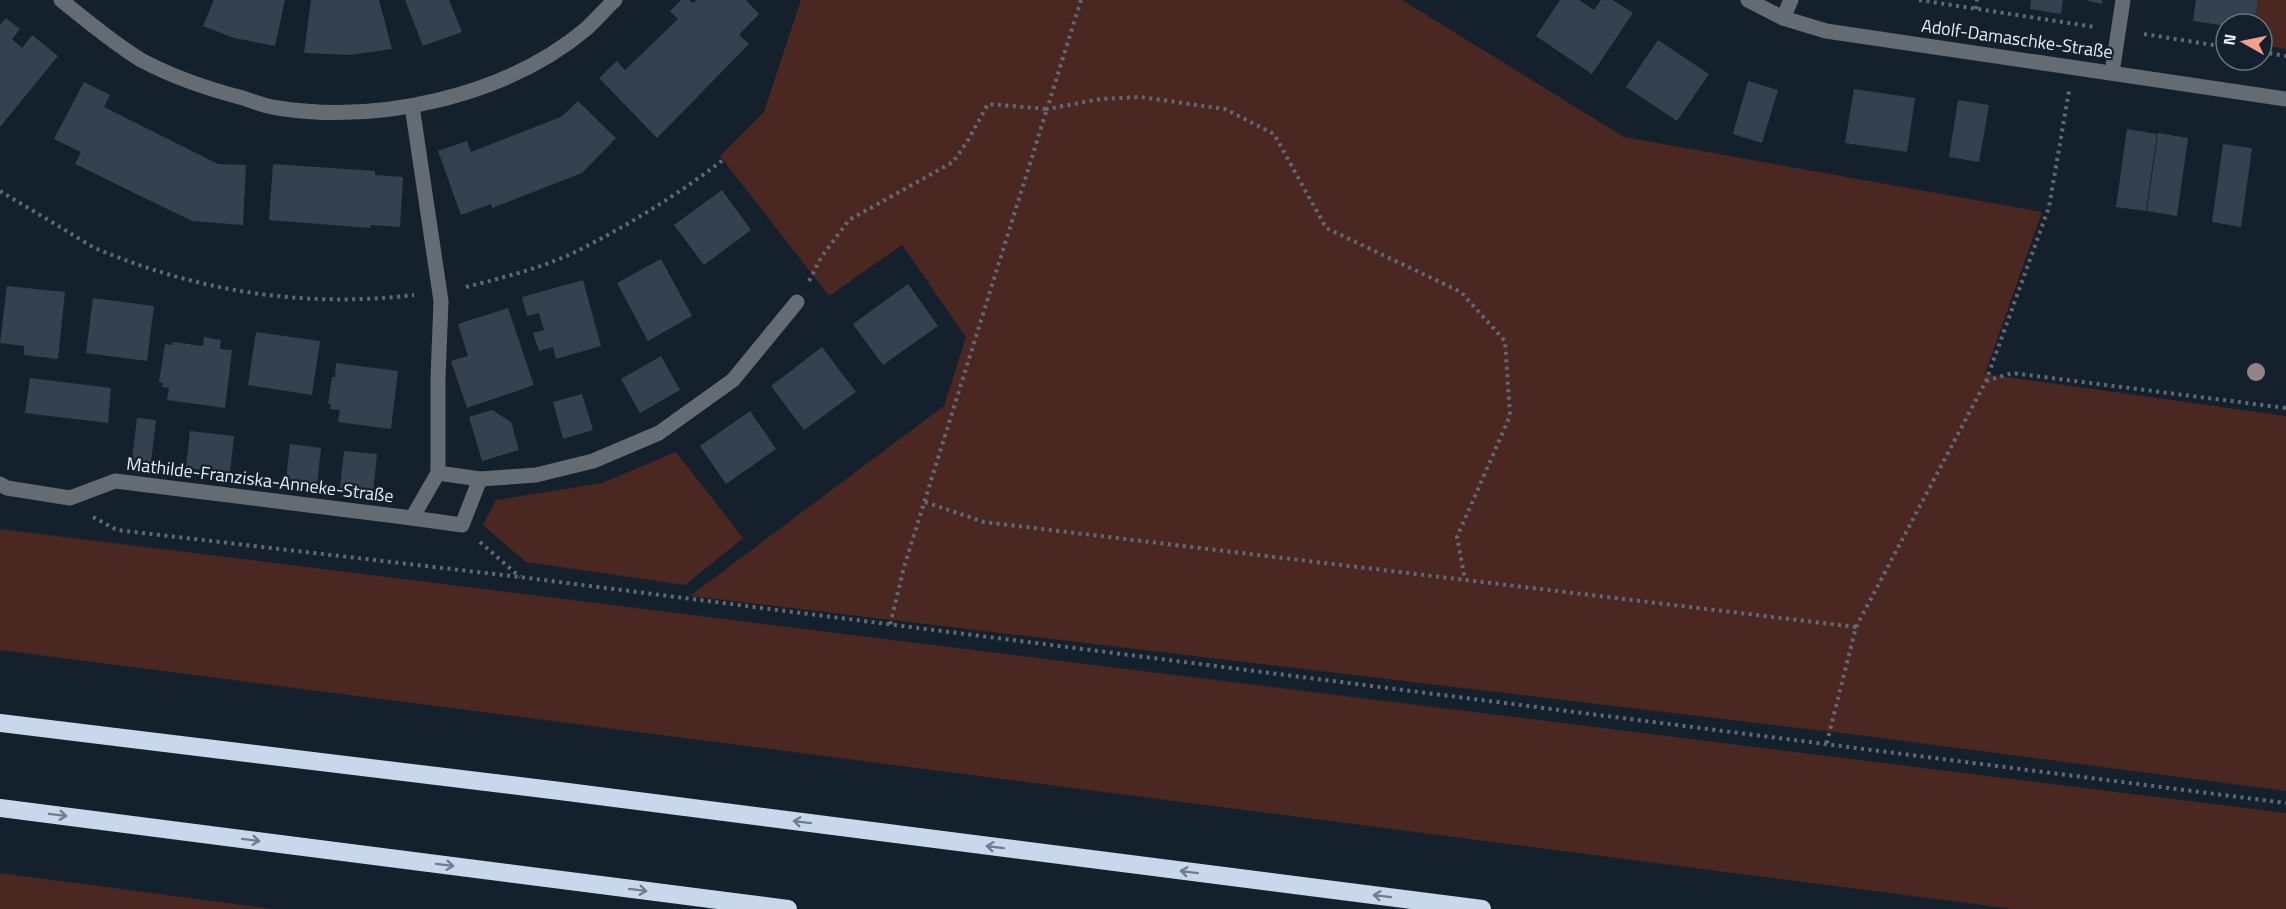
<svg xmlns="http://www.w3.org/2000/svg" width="2286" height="909" font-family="'Titillium Web',sans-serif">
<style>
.green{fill:#4b2721}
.building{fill:#35414f}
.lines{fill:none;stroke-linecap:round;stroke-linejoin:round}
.path{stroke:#606a76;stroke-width:4;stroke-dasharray:3 4.5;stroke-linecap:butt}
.street{stroke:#656b72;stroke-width:15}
.highway{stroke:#c8d7e9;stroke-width:18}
.tree{fill:#928284}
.oneway{stroke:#6e7c8b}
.labels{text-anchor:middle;stroke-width:4.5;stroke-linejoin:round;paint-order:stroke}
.street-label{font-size:18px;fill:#e6eef7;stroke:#15202d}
</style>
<rect width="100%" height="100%" fill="#15202d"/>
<!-- green -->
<g class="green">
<polygon points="801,0 1402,0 1624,137 2042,212 1985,374 2286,416 2286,791 1866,736 690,596 944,406 966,337 902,245 829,296 720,156 764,112"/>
<polygon points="2258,0 2286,0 2286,49 2262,45 2262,24 2254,24"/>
<polygon points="676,452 743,538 685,585 526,562 483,525 496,500 602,483"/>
<polygon points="0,529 2286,813 2286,909 2014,909 0,650"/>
<polygon points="0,873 274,909 0,909"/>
</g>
<!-- building -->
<g class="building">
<polygon points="214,0 285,0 275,46 234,38 203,26"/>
<polygon points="311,0 379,0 392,49 350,55 304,53"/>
<polygon points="405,0 449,0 462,32 423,46"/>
<polygon points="681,0 689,0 693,3 696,0 746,0 759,14 739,35 749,44 657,138 599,78 617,61 625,70 678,19 670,11"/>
<polygon points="1560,0 1579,0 1594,10 1601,0 1613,0 1633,13 1592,74 1536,36"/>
<polygon points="2031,0 2063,0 2061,14 2030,9"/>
<polygon points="2085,0 2102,0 2102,4"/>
<polygon points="2196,0 2258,0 2254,24 2226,24 2226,26 2193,21"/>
<polygon points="6,18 20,29 12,39 22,48 32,35 58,56 0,127 0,25"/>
<polygon points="1658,40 1709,74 1677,121 1626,87"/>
<polygon points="1748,81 1778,90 1762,143 1733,134"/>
<polygon points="84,82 110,95 104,107 218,164 246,165 243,225 192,221 75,164 81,152 54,139"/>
<polygon points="1854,89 1915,98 1907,152 1845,143"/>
<polygon points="1958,100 1989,105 1979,162 1949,157"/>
<polygon points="578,101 616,138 582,173 492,208 491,204 461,215 438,151 467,141 471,152 561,117"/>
<polygon points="2127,129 2157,134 2146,211 2116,207"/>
<polygon points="2158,133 2188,138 2177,216 2147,211"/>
<polygon points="2223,144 2252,148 2241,227 2212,222"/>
<polygon points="273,164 375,171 375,175 403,177 400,227 371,225 370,228 269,220"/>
<polygon points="722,190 751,230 704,265 674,225"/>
<polygon points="661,259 692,316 648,341 617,283"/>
<polygon points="583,280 601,346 556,359 553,347 539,351 533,333 544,330 539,313 527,316 522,297"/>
<polygon points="908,284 938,326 883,365 853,324"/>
<polygon points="7,286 65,292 58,359 24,355 24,346 0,343"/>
<polygon points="93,298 154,306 147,361 86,353"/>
<polygon points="508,308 534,385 467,408 451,361 468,356 458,324"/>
<polygon points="256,332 320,341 312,395 248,385"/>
<polygon points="204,337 221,340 220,349 232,350 225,408 167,400 169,388 162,387 163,383 159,382 165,344 172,345 173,342 203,346"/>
<polygon points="822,347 856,392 804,430 771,386"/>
<polygon points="661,356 680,390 640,413 621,379"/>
<polygon points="336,363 398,371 391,429 338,422 340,410 330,409 331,405 328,404 332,377 335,377"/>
<polygon points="30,378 111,388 108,423 25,413"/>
<polygon points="582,394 593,430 563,439 553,402"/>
<polygon points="492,410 511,422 519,450 482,461 469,417"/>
<polygon points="750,411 776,449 726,484 700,446"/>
<polygon points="137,418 156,420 151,462 132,460"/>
<polygon points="190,431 234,436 230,473 186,468"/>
<polygon points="290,444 321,448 317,484 286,480"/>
<polygon points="344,451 377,454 373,492 340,488"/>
</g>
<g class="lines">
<!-- path -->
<g class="path">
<polyline points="1081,0 1047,109 1101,99 1141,97 1225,109 1274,134 1326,228 1461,292 1505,341 1510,416 1457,537 1465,580"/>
<polyline points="1919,0 2095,27"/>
<polyline points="1976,9 1977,0"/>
<polyline points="2144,34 2226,47"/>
<polyline points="2262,52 2286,56"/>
<path d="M0 191C23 205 47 219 70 233 80 239 91 247 102 251 202 292 306 308 414 295"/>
<polyline points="809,281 822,256 849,220 953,162 967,142 988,104 1047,109 904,567 890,625"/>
<path d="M466 287C505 277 547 267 583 248 632 223 680 193 723 160"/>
<polyline points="1986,381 2012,373 2286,408"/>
<polyline points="925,502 984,522 1856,627 1826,746"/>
<polyline points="93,517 117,530 520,577 2286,803"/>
<polyline points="480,542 520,577"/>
<polyline points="1856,627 1986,381 2049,207 2069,91"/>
</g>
<!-- street -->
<g class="street">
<path d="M61 0C87 21 113 43 141 60 173 77 208 89 243 98 254 102 266 106 278 108 380 124 506 96 586 29 596 20 605 9 615 0"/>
<polyline points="1748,0 1783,18 1826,31 2286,99"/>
<polyline points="1783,18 1791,0"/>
<polyline points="2112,73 2123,0"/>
<polyline points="438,473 480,479 536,475 593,461 659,433 733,380 797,302"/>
<polyline points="0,484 7,488 70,498 115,481 412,518 438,473 438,378 441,301 412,106"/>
<polyline points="412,518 462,525 480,479"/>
</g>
<!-- highway -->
<g class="highway">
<polyline points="0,723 560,791 1482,909"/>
<polyline points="0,808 788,909"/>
</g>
</g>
<!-- trees -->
<circle class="tree" cx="2256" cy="372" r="9"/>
<!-- one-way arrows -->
<defs><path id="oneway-shaft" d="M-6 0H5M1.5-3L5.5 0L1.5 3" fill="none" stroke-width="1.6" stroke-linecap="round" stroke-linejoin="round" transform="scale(1.5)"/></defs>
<g class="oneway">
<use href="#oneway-shaft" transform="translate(58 815) rotate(7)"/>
<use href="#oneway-shaft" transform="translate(802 822) rotate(-173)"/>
<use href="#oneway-shaft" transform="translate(251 840) rotate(7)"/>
<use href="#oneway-shaft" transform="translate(995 847) rotate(-173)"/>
<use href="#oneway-shaft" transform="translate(445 865) rotate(7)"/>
<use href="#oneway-shaft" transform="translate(1189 872) rotate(-173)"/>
<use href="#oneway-shaft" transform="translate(638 890) rotate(7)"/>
<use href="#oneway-shaft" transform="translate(1382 896) rotate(-173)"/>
</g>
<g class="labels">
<!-- street labels -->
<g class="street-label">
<text transform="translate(2017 39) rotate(8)" y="6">Adolf-Damaschke-Straße</text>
<text transform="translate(260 480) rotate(7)" y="6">Mathilde-Franziska-Anneke-Straße</text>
</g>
</g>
<!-- north arrow -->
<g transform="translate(2244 42) rotate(279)"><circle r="28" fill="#15202d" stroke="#69727e" stroke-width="1.5"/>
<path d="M0-4.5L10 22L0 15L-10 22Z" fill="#f59d8e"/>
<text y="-9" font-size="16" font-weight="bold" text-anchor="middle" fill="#e6eef7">N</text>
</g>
</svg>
